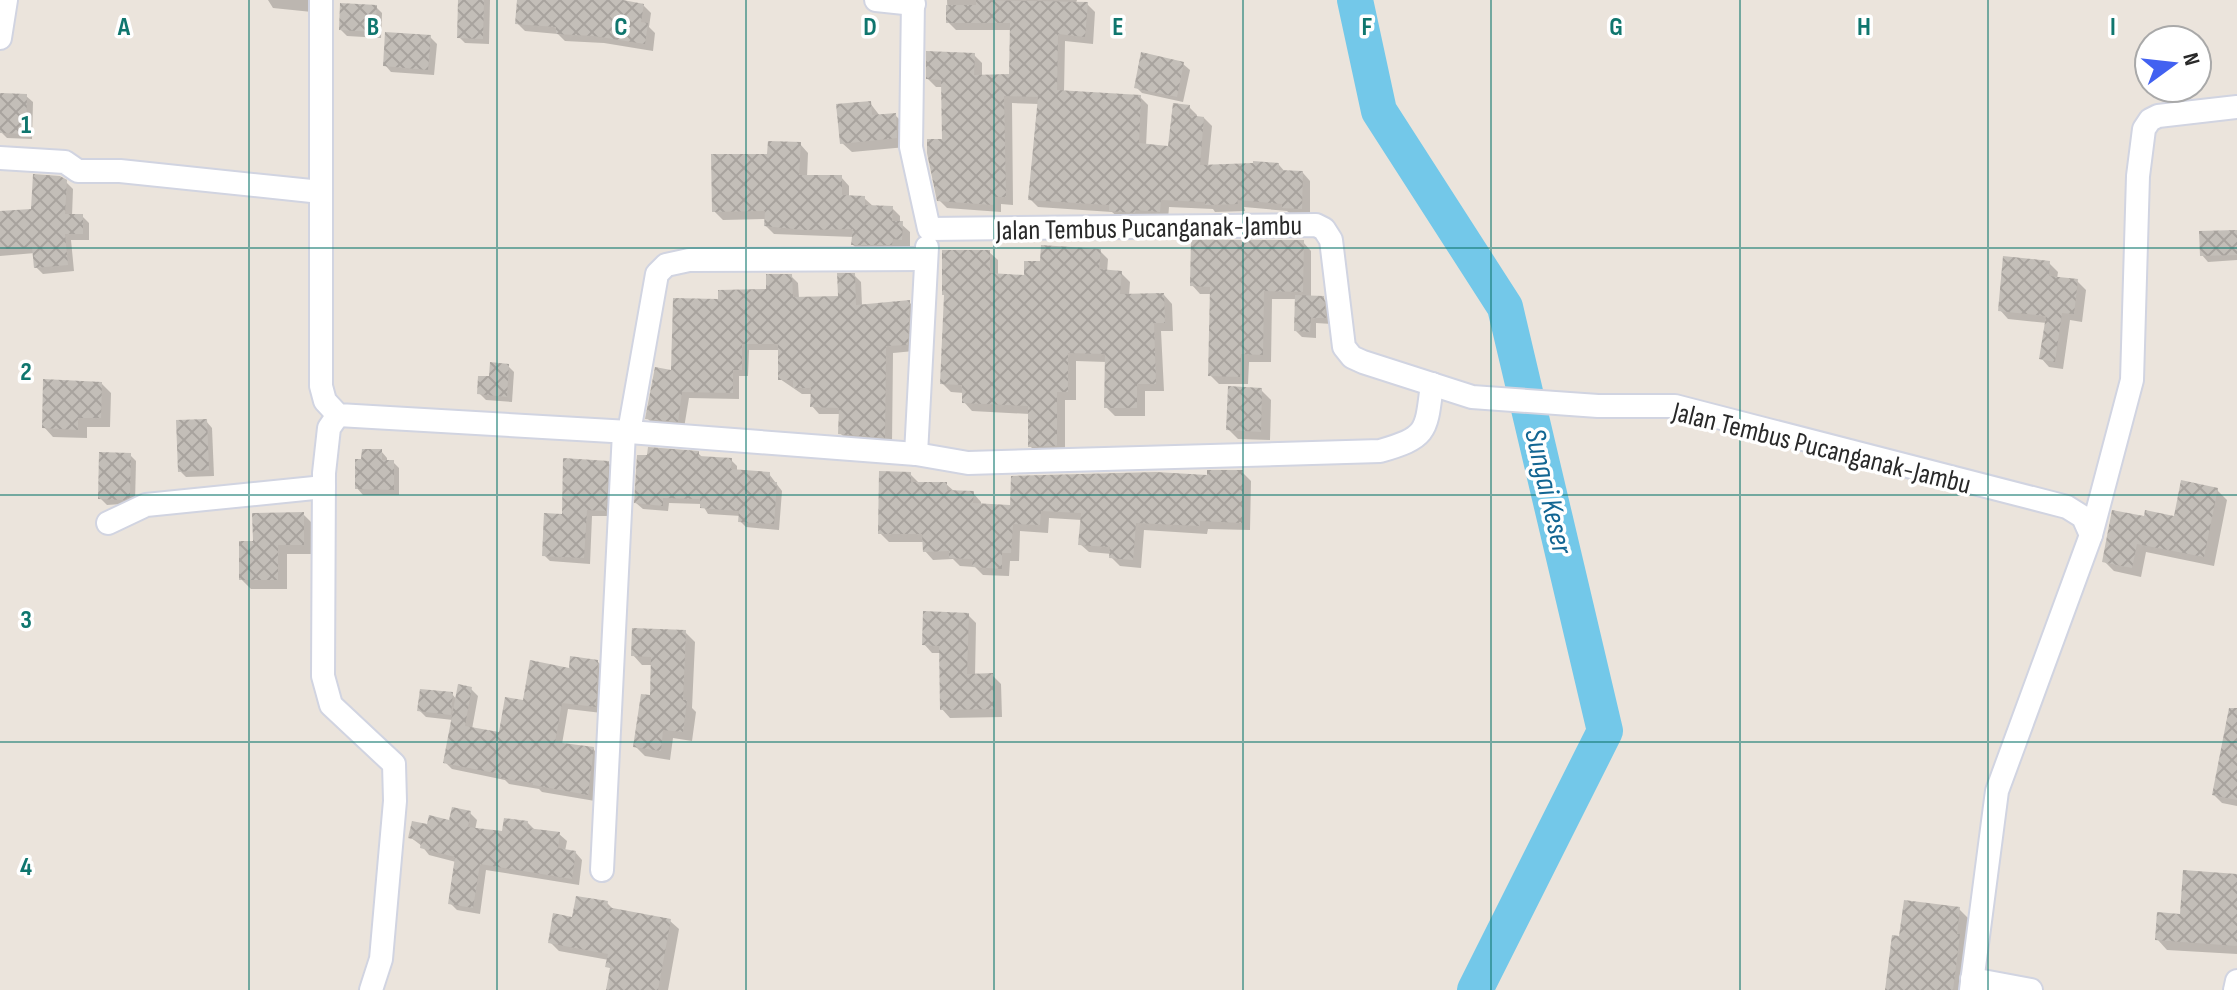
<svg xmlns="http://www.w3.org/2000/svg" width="2237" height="990" font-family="'Sofia Sans Condensed',sans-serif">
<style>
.shadow{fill:#0003}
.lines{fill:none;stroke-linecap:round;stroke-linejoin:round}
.river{stroke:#73c8e9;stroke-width:36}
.building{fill:url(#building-cross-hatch)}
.minor-casing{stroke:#d1d4e1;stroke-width:26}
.minor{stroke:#fff;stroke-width:22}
.grid{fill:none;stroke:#0f766e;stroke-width:2;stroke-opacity:0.55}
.labels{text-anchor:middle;stroke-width:7;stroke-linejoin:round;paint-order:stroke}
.street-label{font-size:28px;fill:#292929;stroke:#fff}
.water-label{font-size:30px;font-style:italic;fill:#136693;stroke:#fff}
.grid-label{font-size:26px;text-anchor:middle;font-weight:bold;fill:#0f766e;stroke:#fff;stroke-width:7;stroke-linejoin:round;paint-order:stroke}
</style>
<defs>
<pattern id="building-cross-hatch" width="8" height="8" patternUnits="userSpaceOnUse" patternTransform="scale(2)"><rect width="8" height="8" fill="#c3beb8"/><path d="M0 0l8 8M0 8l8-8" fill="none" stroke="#a8a39e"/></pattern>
</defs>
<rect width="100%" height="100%" fill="#ebe4dc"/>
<!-- shadow -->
<g class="shadow">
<polygon points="268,0 314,0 312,12 273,8"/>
<polygon points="460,0 490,0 489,44 465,43 459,37"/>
<polygon points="519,0 610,0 643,5 651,13 649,27 655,33 653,51 604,43 565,41 558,34 525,31 517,23"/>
<polygon points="947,0 1077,0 1076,3 1087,4 1095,12 1093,44 1065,41 1064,92 1140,97 1148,105 1146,146 1170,148 1189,107 1197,115 1197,118 1204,118 1212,126 1208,166 1279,165 1286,173 1303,173 1310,181 1310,216 1292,215 1287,211 1244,207 1245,211 1215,212 1213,209 1169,207 1168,219 1119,218 1112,212 1038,207 1030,199 1039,104 1012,103 1013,205 1001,204 1001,212 947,208 939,200 944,141 943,87 936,87 928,79 974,55 982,63 982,76 1011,76 1012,30 956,30 948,22"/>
<polygon points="376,7 382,13 381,38 347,36 341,30"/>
<polygon points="430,37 437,44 434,75 391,72 385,65"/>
<polygon points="1183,64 1190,70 1183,102 1142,93 1136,87"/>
<polygon points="26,96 33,102 32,139 7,138 1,132"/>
<polygon points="870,103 880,116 895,115 905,125 906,147 852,152 842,143"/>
<polygon points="800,144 808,153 807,177 841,177 849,186 849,197 864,198 874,207 892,208 900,216 900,223 910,232 910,247 900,247 900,253 861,253 853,245 854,237 774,234 766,226 766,219 723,220 714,211 769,156"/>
<polygon points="66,182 73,189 72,216 82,216 89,223 89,240 71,240 74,271 43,274 36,267 35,253 0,256 0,213 33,211"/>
<polygon points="2237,232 2237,260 2208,262 2202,255"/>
<polygon points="1303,242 1311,251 1311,298 1323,298 1329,305 1332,324 1316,323 1316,338 1302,337 1296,331 1297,299 1272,299 1271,362 1249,362 1248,384 1219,384 1210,375 1212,294 1200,294 1192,285"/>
<polygon points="1100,251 1108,259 1107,272 1121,273 1130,282 1129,296 1164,295 1172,304 1173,331 1161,331 1164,391 1145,391 1145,416 1115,416 1106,407 1107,362 1076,361 1076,400 1065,400 1065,454 1039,455 1030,446 1030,414 972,411 964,402 964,393 951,392 942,383 989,252 998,260 998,275 1026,278 1042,263"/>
<polygon points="2049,263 2058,272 2057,279 2077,281 2086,290 2082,322 2070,320 2063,369 2049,367 2041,358 2047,323 2008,319 2000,310"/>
<polygon points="854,275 861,282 862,306 909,302 916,309 914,351 893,353 892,444 847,440 840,433 841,414 819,414 812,406 813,394 802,394 780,379 780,350 749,350 748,376 739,376 739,399 689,398 684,428 655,426 648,419 672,372 720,302 768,291 791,276 798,283 799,299 840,298"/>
<polygon points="508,366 514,372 512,402 486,400 479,393"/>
<polygon points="102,384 111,393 110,427 87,427 87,438 53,437 44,427"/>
<polygon points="1261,390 1271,400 1270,440 1238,439 1228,429"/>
<polygon points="206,421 212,428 214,476 186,477 180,471"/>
<polygon points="381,451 387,458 387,462 393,462 399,468 399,495 363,495 357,488"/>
<polygon points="698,453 703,458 731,460 737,466 737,472 769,474 782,491 779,530 746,527 740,521 741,516 708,514 702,504 669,503 668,511 643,509 636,503"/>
<polygon points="130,455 136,461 135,503 107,505 100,498"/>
<polygon points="608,463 614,469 612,516 592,516 590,564 550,561 544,555 564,517"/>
<polygon points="1242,472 1251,481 1250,530 1208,529 1207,534 1144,530 1141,568 1120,566 1111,557 1112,554 1089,552 1080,544 1082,520 1049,518 1048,533 1020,531 1019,561 1010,561 1009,576 983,575 975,567 960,566 953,559 933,560 925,551 925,542 889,542 880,533 910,474 918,482 946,484 955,492 973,493 981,502 981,506 1012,507"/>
<polygon points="2217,490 2227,500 2214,566 2146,552 2141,577 2114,571 2104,561 2146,518 2175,518"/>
<polygon points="303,514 313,524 313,554 287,554 287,589 251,589 241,579 255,543"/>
<polygon points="968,615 976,623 975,676 992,675 1001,684 1002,717 950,718 942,709 941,653 932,653 924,644"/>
<polygon points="685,632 695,642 692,708 696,712 692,741 673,738 670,760 645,756 635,746 652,697 653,665 642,665 633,655"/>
<polygon points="598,662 605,669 602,713 568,709 562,744 593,749 600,756 595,801 542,792 539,789 509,784 505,780 452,769 445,762 453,720 426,717 419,710 452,694 457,700 471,689 478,696 472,729 501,735 525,702 571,670"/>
<polygon points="2237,712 2237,806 2222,803 2214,795"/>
<polygon points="470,813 477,820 475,830 504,834 527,822 536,831 559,834 567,841 565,851 575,852 582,860 579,885 486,870 480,914 457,910 450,903 456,862 429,855 422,846 410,837 428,827 451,822"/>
<polygon points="2237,876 2237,954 2167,950 2158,940 2182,916"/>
<polygon points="607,903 615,911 670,921 679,929 668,990 608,990 612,970 608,966 609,960 559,951 550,942 574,919"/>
<polygon points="1959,909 1968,918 1965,942 1968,945 1962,990 1887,990 1901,938"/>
</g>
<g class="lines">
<!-- river -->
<polyline class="river" points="1355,0 1379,111 1505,307 1605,731 1475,990"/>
</g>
<!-- building -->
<g class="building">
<polygon points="458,0 484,0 483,39 457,38"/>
<polygon points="517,0 623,0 644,4 641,22 648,23 645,44 594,36 556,34 556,27 515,24"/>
<polygon points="976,0 1088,2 1085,37 1058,34 1057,90 1141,95 1139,143 1168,146 1173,103 1190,105 1189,115 1204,117 1200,165 1253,163 1253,161 1279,163 1279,170 1303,171 1302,209 1282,208 1282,204 1237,200 1238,204 1205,205 1205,202 1161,200 1160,212 1136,210 1135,213 1109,211 1109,205 1028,200 1038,97 1004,96 1006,197 994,197 994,205 937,201 927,153 927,139 942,139 941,80 926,79 926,51 975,53 974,75 1009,74 1010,23 946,23 946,5 976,5"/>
<polygon points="340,3 377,5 375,32 339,30"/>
<polygon points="385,32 431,35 428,70 383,66"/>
<polygon points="1141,52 1184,62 1177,97 1134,88"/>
<polygon points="0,93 27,94 26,134 0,133"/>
<polygon points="871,101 872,115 896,113 897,138 840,144 836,104"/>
<polygon points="768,141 801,142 799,175 842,175 842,195 865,196 865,205 893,206 892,221 903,221 902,240 893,239 892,245 851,245 853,229 804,230 764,226 765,211 712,212 711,154 767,154"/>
<polygon points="33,174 60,176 67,180 65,214 83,214 83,234 65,234 68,265 34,268 32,247 0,249 0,211 31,209"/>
<polygon points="2237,230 2237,255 2200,256 2199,231"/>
<polygon points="1191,240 1304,240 1303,292 1264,291 1263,355 1241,354 1240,377 1208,376 1210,287 1190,286"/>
<polygon points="1041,245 1101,249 1099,269 1122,271 1120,294 1164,293 1165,323 1154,323 1156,384 1137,384 1137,408 1104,408 1105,354 1068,353 1068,392 1057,392 1057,446 1028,447 1028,406 962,403 962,385 940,384 944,295 942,295 942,250 990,250 990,273 1024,275 1024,261 1040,261"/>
<polygon points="2003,256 2050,261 2049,276 2078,279 2074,314 2062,313 2055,362 2039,359 2046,316 1998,311"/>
<polygon points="837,273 855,273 856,305 910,300 908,345 886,346 885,438 838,434 839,408 810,407 811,388 793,388 793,380 778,380 778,344 742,344 742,370 733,370 733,393 682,392 678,422 645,419 655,367 671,370 673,298 718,299 718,290 766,289 766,274 792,274 793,297 838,296"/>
<polygon points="1295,295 1324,296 1326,318 1311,318 1310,332 1294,331"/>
<polygon points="490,362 509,364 507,397 477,394 478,376 489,376"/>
<polygon points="43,379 102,382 101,418 78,418 78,430 42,428"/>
<polygon points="1228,386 1262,388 1261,432 1226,430"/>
<polygon points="207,419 209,470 178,472 176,420"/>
<polygon points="648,447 699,451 699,456 732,458 731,469 770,472 770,482 777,482 774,524 738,522 739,511 700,508 700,499 663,498 663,506 634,503 637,455 647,455"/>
<polygon points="362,449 382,449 382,460 394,460 394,490 355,489 355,459 361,459"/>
<polygon points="99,452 131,453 130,497 124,500 98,499"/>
<polygon points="563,458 609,461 606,511 587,510 584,558 542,556 544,513 562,514"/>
<polygon points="1207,470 1243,470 1242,523 1200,521 1200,526 1136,523 1133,560 1109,558 1110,547 1078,545 1081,513 1041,511 1040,525 1013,524 1011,553 1002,553 1002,569 972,567 973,559 949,558 949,551 923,552 922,534 878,534 879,471 911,472 911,482 947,482 947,490 974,491 973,503 1010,505 1011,476 1156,472 1207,475"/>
<polygon points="2181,480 2218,488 2204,557 2137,544 2132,568 2102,562 2112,510 2144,516 2145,510 2174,516"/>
<polygon points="304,512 304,545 278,545 278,580 239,580 239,541 253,541 252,513"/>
<polygon points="923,611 969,613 967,674 993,673 994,709 940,710 939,646 922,645"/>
<polygon points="632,628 686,630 683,700 687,700 683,732 663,730 661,751 633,747 641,694 650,695 651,657 631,656"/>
<polygon points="570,656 598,660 596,707 562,703 555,742 594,747 588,795 533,785 533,783 500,778 500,774 443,763 458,684 472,687 465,726 499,732 505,697 523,700 530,660 569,668"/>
<polygon points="420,689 453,692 451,715 417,711"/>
<polygon points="2229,708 2237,708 2237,800 2212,795"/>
<polygon points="452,807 471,811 468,827 502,831 504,818 528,821 527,828 560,832 558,848 576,851 572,879 480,864 473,908 448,904 455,857 420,848 421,841 408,838 412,821 427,824 429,815 449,820"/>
<polygon points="2183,870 2237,874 2237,946 2155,940 2157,912 2180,914"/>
<polygon points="576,896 608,901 607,907 671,919 658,990 606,990 610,968 605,967 608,954 548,943 553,913 572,917"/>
<polygon points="1904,900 1960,907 1957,934 1960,934 1953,990 1885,990 1892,935 1899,936"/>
</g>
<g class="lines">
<!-- minor casing -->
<g class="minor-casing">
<g id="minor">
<path d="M321 0V386L325 401 338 415 629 432 916 454 968 463 1380 451C1428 437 1426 432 1432 384"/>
<polyline points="876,0 914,4"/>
<polyline points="913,0 911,147 929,229 1316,225 1324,229 1331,240 1344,347 1352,357 1363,362 1472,397 1598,406 1675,406 2067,507 2083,517 2091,535 1997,791 1971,990"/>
<polyline points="0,38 6,0"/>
<polyline points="0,158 65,162 78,171 120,171 321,192"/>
<polyline points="338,415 329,428 324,473 323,676 331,705 394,764 395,801 381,959 371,990"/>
<polyline points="629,432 657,274 666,265 689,260 926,259"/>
<polyline points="916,454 927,247"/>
<polyline points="108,523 146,505 324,487"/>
<polyline points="2091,535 2132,380 2138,176 2144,129 2150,120 2158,116 2237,107"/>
<polyline points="602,870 624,432"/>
<polyline points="1972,979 2031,990"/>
<polyline points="2235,990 2237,981"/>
</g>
</g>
<!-- minor -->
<use href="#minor" class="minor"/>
</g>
<!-- grid -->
<path class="grid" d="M249 0V990M497 0V990M746 0V990M994 0V990M1243 0V990M1491 0V990M1740 0V990M1988 0V990M0 248H2237M0 495H2237M0 742H2237"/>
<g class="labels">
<!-- street labels -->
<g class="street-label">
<text transform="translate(1149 227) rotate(-1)" y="10">Jalan Tembus Pucanganak-Jambu</text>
<text transform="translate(1822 447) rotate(14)" y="10">Jalan Tembus Pucanganak-Jambu</text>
</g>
<!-- water labels -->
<g class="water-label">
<text transform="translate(1549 491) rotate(77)" y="10">Sungai Keser</text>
</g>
</g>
<g class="grid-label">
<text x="124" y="35">A</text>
<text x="373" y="35">B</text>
<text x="621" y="35">C</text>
<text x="870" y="35">D</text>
<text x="1118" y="35">E</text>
<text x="1367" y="35">F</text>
<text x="1616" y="35">G</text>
<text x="1864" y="35">H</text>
<text x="2113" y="35">I</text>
<text x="26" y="133">1</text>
<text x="26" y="380">2</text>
<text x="26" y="628">3</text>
<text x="26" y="875">4</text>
</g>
<!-- north arrow -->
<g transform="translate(2173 64) rotate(75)"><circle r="38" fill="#ffffff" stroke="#a9a9a9" stroke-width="2"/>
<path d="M0-6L14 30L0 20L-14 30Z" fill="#4261f1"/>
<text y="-12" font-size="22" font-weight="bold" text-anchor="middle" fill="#292929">N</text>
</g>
</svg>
